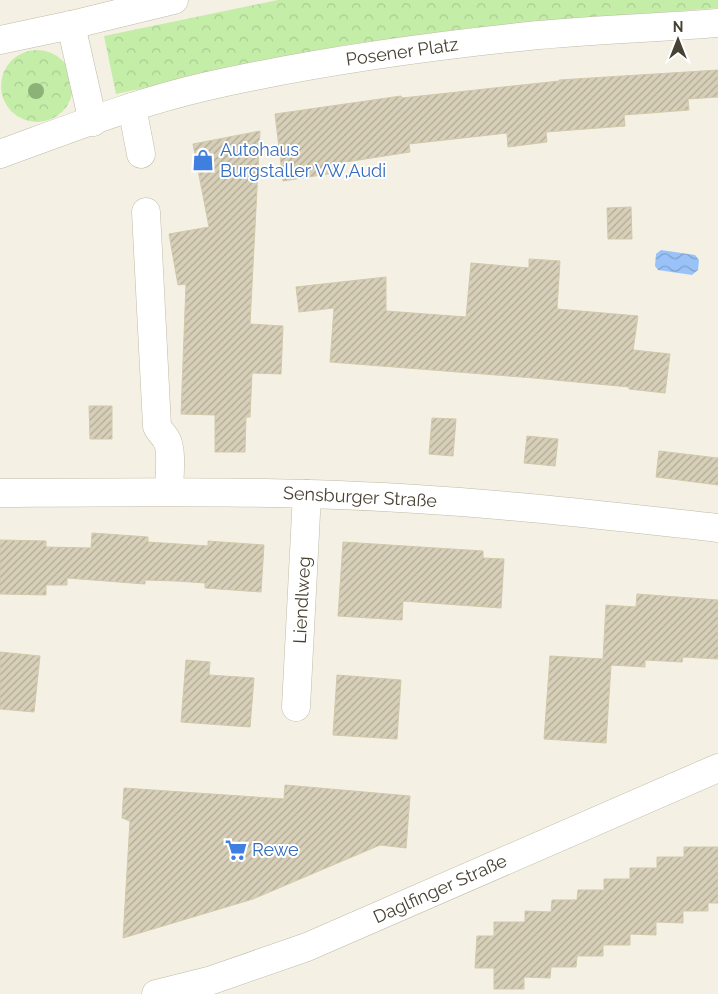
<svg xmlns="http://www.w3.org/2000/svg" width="718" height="994" font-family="Raleway,sans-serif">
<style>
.park{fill:url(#park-crowns)}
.water{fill:url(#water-waves)}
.building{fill:url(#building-hatch);stroke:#d2c9ab}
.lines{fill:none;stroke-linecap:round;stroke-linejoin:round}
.minor-casing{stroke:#c0bba6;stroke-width:29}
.minor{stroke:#fff;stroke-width:28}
.tree{fill:#8cb278}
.labels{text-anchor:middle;stroke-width:4;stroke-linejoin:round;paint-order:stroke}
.street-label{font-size:18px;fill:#474233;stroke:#fff}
.shop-label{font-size:18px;fill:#366cbe;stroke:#fff;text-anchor:start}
</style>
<defs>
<pattern id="park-crowns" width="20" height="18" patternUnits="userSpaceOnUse" patternTransform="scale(1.25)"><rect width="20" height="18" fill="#c4eda8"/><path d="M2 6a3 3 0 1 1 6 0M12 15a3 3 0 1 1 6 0" fill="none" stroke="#aacc91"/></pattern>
<pattern id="water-waves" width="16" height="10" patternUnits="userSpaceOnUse" patternTransform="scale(1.25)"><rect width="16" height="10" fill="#99c3f8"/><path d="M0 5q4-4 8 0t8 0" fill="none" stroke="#7fa0c9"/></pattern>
<pattern id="building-hatch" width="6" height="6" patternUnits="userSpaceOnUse" patternTransform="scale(1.25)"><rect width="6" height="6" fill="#d7cfb8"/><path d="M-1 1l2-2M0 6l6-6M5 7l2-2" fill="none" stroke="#b0aa96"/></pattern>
</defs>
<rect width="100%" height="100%" fill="#f4f1e4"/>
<!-- park -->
<g class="park">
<polygon points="278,0 718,0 718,8 471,28 345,45 116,94 104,36"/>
<circle cx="37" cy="86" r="36"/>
</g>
<!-- water -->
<polygon class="water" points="661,250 695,255 699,260 698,270 692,275 658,270 655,266 656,254"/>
<!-- building -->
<g class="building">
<polygon points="718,70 718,97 688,99 689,110 624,115 625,126 546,132 547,142 508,147 507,133 409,144 410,152 333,164 334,173 283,181 275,114 401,96 402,98 559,81 559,80"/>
<polygon points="260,131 250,324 283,326 281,374 252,373 250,417 246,417 245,452 215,452 215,415 181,414 186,284 178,285 169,234 209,227 193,144"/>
<polygon points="631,207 632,239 608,239 607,208"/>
<polygon points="529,259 560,261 557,309 638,316 633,350 670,354 665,393 629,389 629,387 534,378 330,362 334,308 299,312 296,287 386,277 386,311 466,317 471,263 529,268"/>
<polygon points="89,406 112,406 112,439 90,439"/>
<polygon points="432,418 456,419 453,456 429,454"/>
<polygon points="527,436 558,439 555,466 524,463"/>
<polygon points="659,451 718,458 718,485 656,477"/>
<polygon points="92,533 148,537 148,542 208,546 208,541 264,545 261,592 205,588 205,583 176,581 145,580 145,584 67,578 67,585 46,585 46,595 0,594 0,540 46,541 46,547 91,548"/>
<polygon points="343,542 483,551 483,558 504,559 501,608 403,601 402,620 338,616"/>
<polygon points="637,594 718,600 718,659 683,657 682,662 645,660 645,667 611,665 606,743 544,739 550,656 603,659 606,605 636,607"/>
<polygon points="0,652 40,656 34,712 0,709"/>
<polygon points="186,660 210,662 209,675 254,678 250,727 181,722"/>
<polygon points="337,675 401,680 397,739 333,735"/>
<polygon points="285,785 410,796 406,848 380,845 253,899 123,938 130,821 122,818 124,788 284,799"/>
<polygon points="684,847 718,847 718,903 708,903 708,911 683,911 683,923 656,922 656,935 630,934 630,945 603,945 603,956 577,956 576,967 551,967 550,978 524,977 524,989 494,989 494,968 475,968 477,936 494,936 494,922 525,922 525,911 551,912 552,900 577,900 578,890 604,890 604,879 630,879 630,868 657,868 657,857 684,857"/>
</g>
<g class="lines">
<!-- minor casing -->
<g class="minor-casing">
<g id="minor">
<polyline points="71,25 93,122"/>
<polyline points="0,40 71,25 174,0"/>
<polyline points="132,107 141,154"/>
<path d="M0 154C69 129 137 102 208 86 314 62 422 47 529 36 592 30 655 28 718 23"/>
<path d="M146 212 157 426C159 431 163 434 166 439 173 449 169 479 169 492"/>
<path d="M0 493C139 492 278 490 416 499 517 505 618 517 718 528"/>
<polyline points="296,707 307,494"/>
<polyline points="156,994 212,980 307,947 718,768"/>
</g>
</g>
<!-- minor -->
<use href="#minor" class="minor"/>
</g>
<!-- trees -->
<circle class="tree" cx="36" cy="91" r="8"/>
<!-- icons -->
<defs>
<g id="shop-bare" transform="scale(1.725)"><path d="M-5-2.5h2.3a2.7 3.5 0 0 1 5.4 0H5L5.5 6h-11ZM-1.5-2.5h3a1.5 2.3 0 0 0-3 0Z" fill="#3f7fe0" stroke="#fff" stroke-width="2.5" paint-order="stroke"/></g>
<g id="supermarket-bare" transform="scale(1.725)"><path d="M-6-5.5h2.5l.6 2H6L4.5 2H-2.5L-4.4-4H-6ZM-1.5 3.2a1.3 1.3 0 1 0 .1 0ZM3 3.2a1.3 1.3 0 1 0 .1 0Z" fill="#3f7fe0" stroke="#fff" stroke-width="2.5" paint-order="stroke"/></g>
</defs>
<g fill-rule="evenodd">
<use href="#shop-bare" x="203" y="160"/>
<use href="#supermarket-bare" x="236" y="850"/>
</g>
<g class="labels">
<!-- street labels -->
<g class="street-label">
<text transform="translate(402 52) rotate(-8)" y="6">Posener Platz</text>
<text transform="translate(360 497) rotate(3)" y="6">Sensburger Straße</text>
<text transform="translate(302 600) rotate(-87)" y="6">Liendlweg</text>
<text transform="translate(440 889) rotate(-24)" y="6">Daglfinger Straße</text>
</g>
<!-- shop labels -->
<g class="shop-label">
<text x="220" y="156">Autohaus<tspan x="220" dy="21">Burgstaller VW,Audi</tspan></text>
<text x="252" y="856">Rewe</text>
</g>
</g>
<!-- north arrow -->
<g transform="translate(678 40)" stroke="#ffffff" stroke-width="4" paint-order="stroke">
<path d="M0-4L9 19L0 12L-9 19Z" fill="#474233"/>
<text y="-8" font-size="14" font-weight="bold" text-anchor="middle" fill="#474233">N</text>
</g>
</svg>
